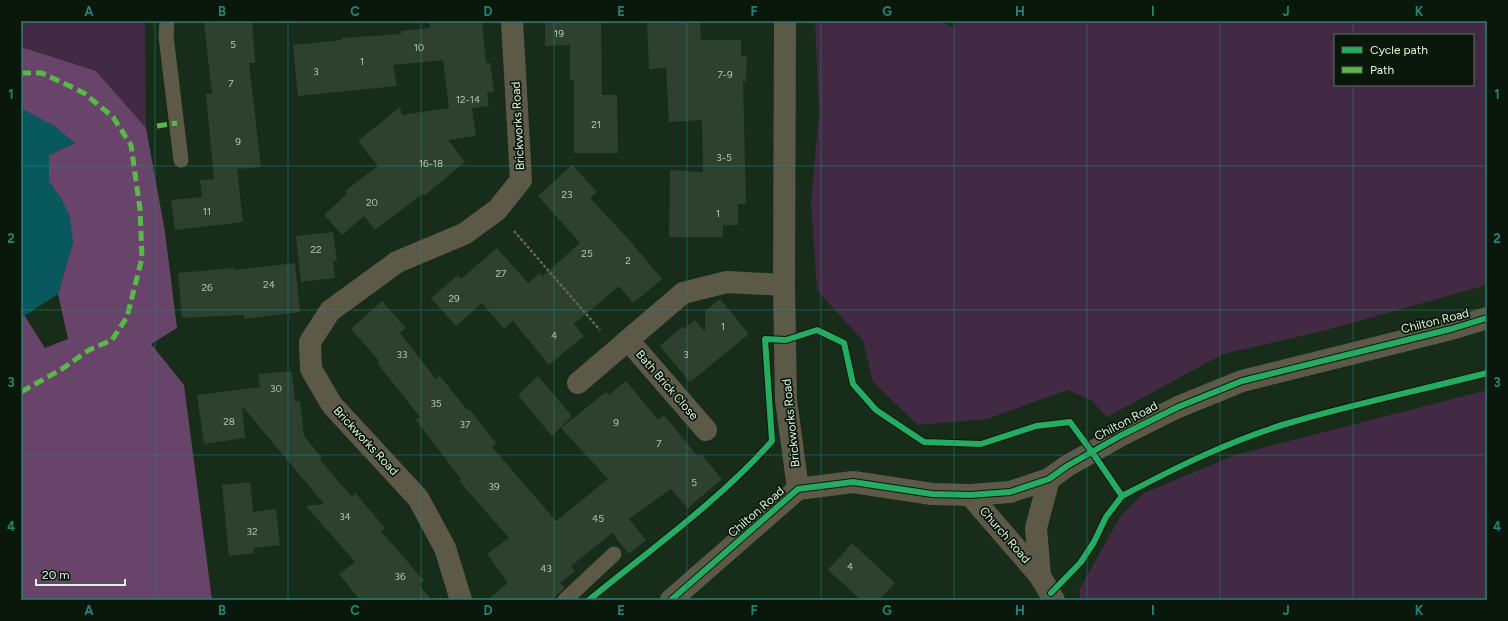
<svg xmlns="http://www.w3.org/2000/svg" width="1508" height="621" font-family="Figtree,sans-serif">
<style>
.green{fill:#422944;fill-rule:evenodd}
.forest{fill:#68446a}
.water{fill:#07595e}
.building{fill:#2e412f}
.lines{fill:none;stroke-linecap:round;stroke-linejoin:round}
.path{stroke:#646658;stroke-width:2.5;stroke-dasharray:3 2;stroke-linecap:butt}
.service{stroke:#5d5949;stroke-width:15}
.minor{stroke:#5d5949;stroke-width:22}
.quiet{stroke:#58b947;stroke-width:5;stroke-dasharray:10 5;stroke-linecap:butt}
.cycleway-casing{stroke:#09180a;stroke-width:8}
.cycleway{stroke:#26ab63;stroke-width:6}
.grid{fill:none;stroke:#248379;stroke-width:1;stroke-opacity:0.55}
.labels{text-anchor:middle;stroke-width:3.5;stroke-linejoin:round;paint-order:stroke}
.number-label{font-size:10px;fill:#b3c7b3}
.street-label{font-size:12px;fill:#dff4df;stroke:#09180a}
.neatline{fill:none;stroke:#248379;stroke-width:1.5}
.grid-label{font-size:13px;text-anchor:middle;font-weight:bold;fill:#248379}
</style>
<rect width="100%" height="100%" fill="#182c1a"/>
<!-- green -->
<g class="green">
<polygon points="21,21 145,21 146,128 96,71 28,49 21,48"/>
<path d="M815 21H939L952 27 958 21H1487V285L1323 331 1223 354 1107 417 1091 400 1067 390 987 419 918 425 873 382 863 341 817 290 811 203 819 113ZM1335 35H1473V85H1335Z"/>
<polygon points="1487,390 1487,600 1080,600 1079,590 1120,517 1144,493 1235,455"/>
</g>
<!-- forest -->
<polygon class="forest" points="21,48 28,49 96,71 146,128 165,232 177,328 151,344 184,385 212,600 21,600 21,318 24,315 45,348 68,339 58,294 73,242 62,200 49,182 49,155 75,143 24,110 21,110"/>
<!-- water -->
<polygon class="water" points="21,110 24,110 53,125 75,143 49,155 49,182 62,200 70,217 73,242 58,294 21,318"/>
<!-- building -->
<g class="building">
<polygon points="237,21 252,21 255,63 249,63 261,167 237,169 243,222 175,230 171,200 202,197 200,180 214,179 206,94 212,94 204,23"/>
<polygon points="430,21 482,21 486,63 490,63 494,92 487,93 489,106 472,108 476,136 448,140 465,162 424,196 422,194 375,230 364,216 342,235 324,215 347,194 345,191 378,166 358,141 400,107 402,115 449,108 443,60 393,65 397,86 298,96 293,45 342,40 342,38 401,34 401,31 430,28"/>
<polygon points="545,21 601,21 602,95 617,95 618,153 574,153 574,80 570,80 570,45 545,46"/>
<polygon points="647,21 700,21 701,40 741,40 741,56 747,56 746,82 743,81 746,204 738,204 738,225 723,225 723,237 669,237 670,170 703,172 702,120 669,122 666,68 649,69"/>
<polygon points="572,165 597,192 590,198 631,242 662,279 633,303 619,286 574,324 584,336 549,365 513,321 504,329 482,303 456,326 431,298 458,275 461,279 497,248 528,283 540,273 542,277 580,243 538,196"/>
<polygon points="333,232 337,261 333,261 335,278 301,282 296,236"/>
<polygon points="295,263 300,312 244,319 244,315 182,318 178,273 234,268 234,270"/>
<polygon points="720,299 749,334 690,382 660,346 682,327 684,329 695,320 705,332 705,311"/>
<polygon points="382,301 406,328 400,333 436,379 440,376 467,410 469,409 496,443 492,447 556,521 608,479 561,428 606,392 609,395 626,381 658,420 664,415 698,457 701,454 722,479 688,508 671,489 629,519 646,540 629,554 612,533 571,566 575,571 560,583 565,588 551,600 487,600 508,583 487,554 509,538 459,481 461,479 416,420 420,417 377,363 379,361 351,329"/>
<polygon points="292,371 295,401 300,401 304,436 322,458 320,460 352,497 355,493 385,528 381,531 424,581 419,585 432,600 360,600 339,574 355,562 306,506 324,504 242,406 245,438 204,444 197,395 260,387 258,374"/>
<polygon points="538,376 572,416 552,436 518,395"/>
<polygon points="250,482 253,512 276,509 280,545 254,548 254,553 229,556 222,485"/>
<polygon points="852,543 895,583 879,600 861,600 828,570"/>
</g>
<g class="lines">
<!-- path -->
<polyline class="path" points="514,231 600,330"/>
<!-- service -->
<g class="service">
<polyline points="167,21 166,36 181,160"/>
<polyline points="565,600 614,554"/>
</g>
<!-- minor -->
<g class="minor">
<polyline points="785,21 784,285 786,400 798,489"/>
<polyline points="628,340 706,430"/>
<polyline points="578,383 683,293 727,282 784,285"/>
<polyline points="970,495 1040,576 1036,528 1049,479"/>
<polyline points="1040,576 1054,600"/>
<polyline points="461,600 445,548 418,498 332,405 311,369 310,342 330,311 397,262 464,234 497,210 521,180 512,21"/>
<polyline points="671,600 798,489 853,482 932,494 970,495 1010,492 1049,479 1067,466 1120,436 1178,407 1242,381 1451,329 1487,318"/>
</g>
<!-- quiet -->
<g class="quiet">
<polyline points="21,73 42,73 84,93 113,117 131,145 140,209 142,258 127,317 112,340 89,350 62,369 21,392"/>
<polyline points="157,126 177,123"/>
</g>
<!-- cycleway casing -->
<g class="cycleway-casing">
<g id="cycleway">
<polyline points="1051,593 1081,562 1094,542 1106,517 1122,496"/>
<path d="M589 600C650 550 720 500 772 441L765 339 786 340 817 330 844 343 853 384 876 410 924 442 981 444 1036 426 1070 422 1092 452 1122 496C1175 468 1231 440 1289 423 1354 404 1421 390 1487 373"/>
<polyline points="671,600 798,489 853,482 932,494 970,495 1010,492 1049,479 1067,466 1120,436 1178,407 1242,381 1451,329 1487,318"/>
</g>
</g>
<!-- cycleway -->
<use href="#cycleway" class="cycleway"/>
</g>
<!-- grid -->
<path class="grid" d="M155 21V600M288 21V600M421 21V600M554 21V600M687 21V600M821 21V600M954 21V600M1087 21V600M1220 21V600M1353 21V35M1353 85V600M21 166H1487M21 310H1487M21 455H1487"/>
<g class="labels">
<!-- number labels -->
<g class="number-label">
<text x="559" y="37">19</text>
<text x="233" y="48">5</text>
<text x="419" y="51">10</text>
<text x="362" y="65">1</text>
<text x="316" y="75">3</text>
<text x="725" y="78">7-9</text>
<text x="231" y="87">7</text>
<text x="468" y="103">12-14</text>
<text x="596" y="128">21</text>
<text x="238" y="145">9</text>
<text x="724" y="161">3-5</text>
<text x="431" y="167">16-18</text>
<text x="567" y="198">23</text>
<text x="372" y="206">20</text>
<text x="207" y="215">11</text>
<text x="718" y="217">1</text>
<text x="316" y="253">22</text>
<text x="587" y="257">25</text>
<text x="628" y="264">2</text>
<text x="501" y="277">27</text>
<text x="269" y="288">24</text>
<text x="207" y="291">26</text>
<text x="454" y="302">29</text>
<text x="723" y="330">1</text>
<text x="554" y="339">4</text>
<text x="402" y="358">33</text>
<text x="686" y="358">3</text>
<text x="276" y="392">30</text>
<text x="436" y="407">35</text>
<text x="229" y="425">28</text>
<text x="616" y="426">9</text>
<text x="465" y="428">37</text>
<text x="659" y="447">7</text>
<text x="694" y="486">5</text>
<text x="494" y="490">39</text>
<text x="345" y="520">34</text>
<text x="598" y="522">45</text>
<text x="252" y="535">32</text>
<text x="850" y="570">4</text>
<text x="546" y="572">43</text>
<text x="400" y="580">36</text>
</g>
<!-- street labels -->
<g class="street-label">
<text transform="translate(518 126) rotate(-93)" y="4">Brickworks Road</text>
<text transform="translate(1435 321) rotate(-14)" y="4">Chilton Road</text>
<text transform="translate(667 385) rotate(49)" y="4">Bath Brick Close</text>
<text transform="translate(1126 421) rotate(-28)" y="4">Chilton Road</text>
<text transform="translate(791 423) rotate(-96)" y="4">Brickworks Road</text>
<text transform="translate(366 441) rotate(47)" y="4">Brickworks Road</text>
<text transform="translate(756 512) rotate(-41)" y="4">Chilton Road</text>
<text transform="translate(1005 535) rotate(49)" y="4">Church Road</text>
</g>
</g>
<!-- border -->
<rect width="1508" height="621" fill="none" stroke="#09180a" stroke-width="44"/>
<!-- legend -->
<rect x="1334" y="34" width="140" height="52" fill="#09180a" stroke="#5f705f"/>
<rect x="1342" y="47" width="20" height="6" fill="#26ab63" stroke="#5f705f"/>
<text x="1370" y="54" font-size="12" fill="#dff4df">Cycle path</text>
<rect x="1342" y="67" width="20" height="6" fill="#58b947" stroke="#5f705f"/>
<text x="1370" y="74" font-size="12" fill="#dff4df">Path</text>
<!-- scale -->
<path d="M36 579v6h89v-6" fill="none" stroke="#dff4df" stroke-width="2"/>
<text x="42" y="579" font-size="12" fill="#dff4df" stroke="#09180a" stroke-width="3" paint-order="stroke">20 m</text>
<rect x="22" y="22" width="1464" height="577" class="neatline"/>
<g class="grid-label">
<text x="89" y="16">A</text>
<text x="222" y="16">B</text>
<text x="355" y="16">C</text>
<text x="488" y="16">D</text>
<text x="621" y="16">E</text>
<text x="754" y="16">F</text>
<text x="887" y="16">G</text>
<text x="1020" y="16">H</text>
<text x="1153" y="16">I</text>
<text x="1286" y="16">J</text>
<text x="1419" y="16">K</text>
<text x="11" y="99">1</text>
<text x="1497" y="99">1</text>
<text x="11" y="243">2</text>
<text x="1497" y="243">2</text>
<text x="11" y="387">3</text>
<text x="1497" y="387">3</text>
<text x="11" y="531">4</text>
<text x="1497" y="531">4</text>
<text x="89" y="615">A</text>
<text x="222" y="615">B</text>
<text x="355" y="615">C</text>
<text x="488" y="615">D</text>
<text x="621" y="615">E</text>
<text x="754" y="615">F</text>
<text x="887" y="615">G</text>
<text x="1020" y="615">H</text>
<text x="1153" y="615">I</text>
<text x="1286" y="615">J</text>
<text x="1419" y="615">K</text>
</g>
</svg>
